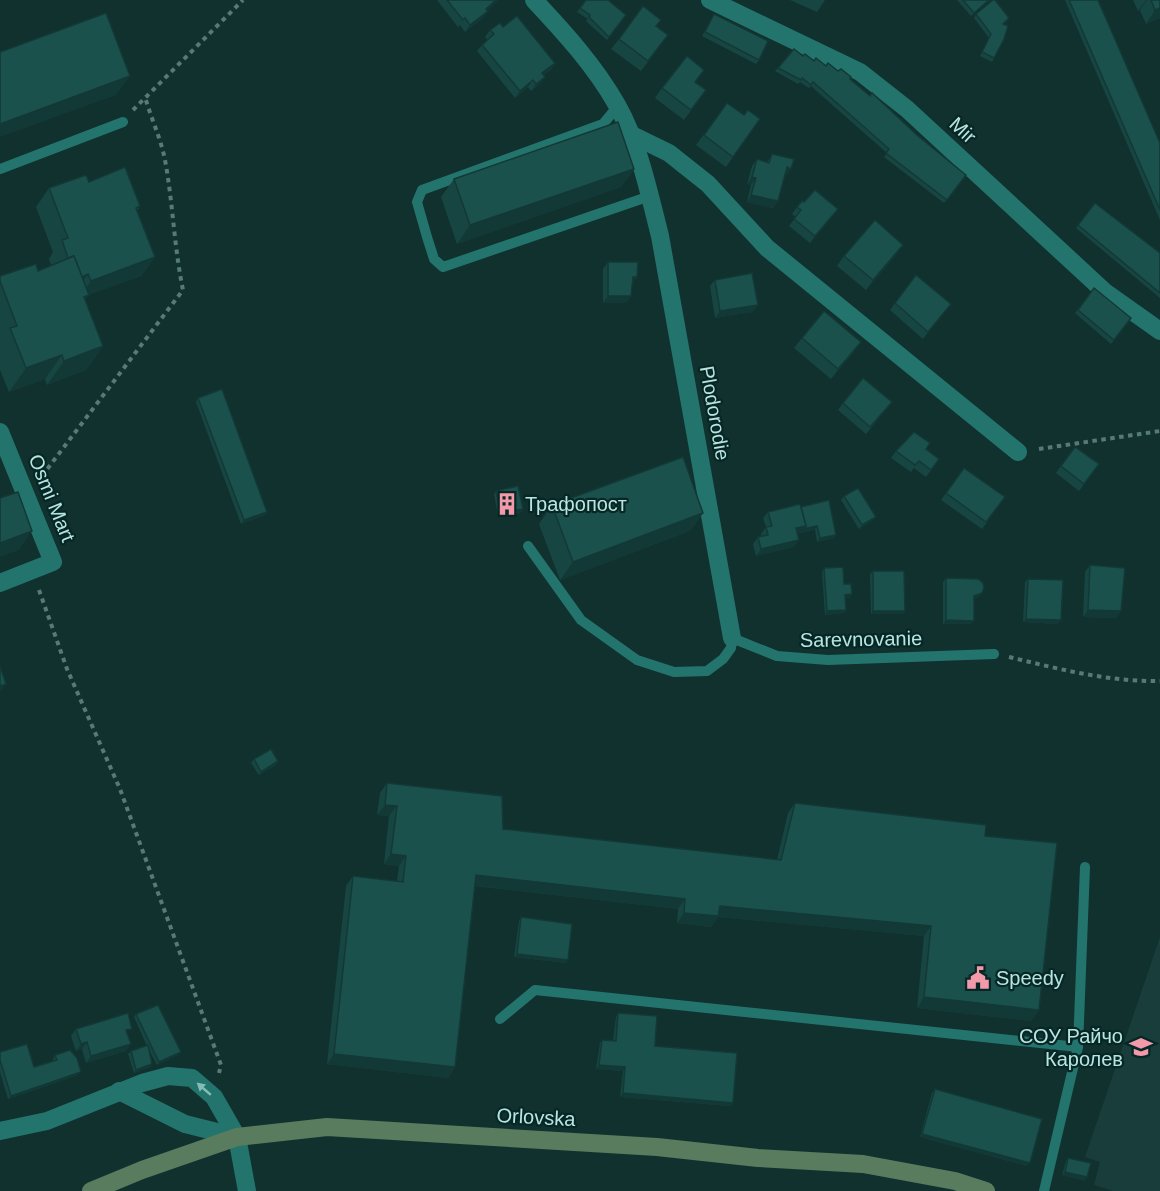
<svg xmlns="http://www.w3.org/2000/svg" width="1160" height="1191" font-family="Arial,sans-serif">
<style>
.built{fill:#183d3a}
.lines{fill:none;stroke-linecap:round;stroke-linejoin:round}
.path{stroke:#557a77;stroke-width:4;stroke-dasharray:4.5 4.5;stroke-linecap:butt}
.lane{stroke:#24746e;stroke-width:10}
.street{stroke:#24746e;stroke-width:18}
.secondary{stroke:#597c5e;stroke-width:18}
.wall{fill:#174642}
.shaded-wall{fill:#133936}
.building{fill:#1b514d;stroke:#133936;stroke-width:1.5}
.oneway{fill:#84bdb8}
.labels{text-anchor:middle;stroke-width:4.5;stroke-linejoin:round;paint-order:stroke}
.street-label{font-size:20px;fill:#b8e5e0;stroke:#062725}
.poi-label{font-size:20px;fill:#b8e5e0;stroke:#062725;text-anchor:start}
</style>
<rect width="100%" height="100%" fill="#11312f"/>
<!-- built -->
<polygon class="built" points="1160,937 1160,1191 1113,1191 1094,1185 1100,1162 1085,1157"/>
<g class="lines">
<!-- path -->
<g class="path">
<polyline points="133,110 243,0"/>
<polyline points="1039,449 1160,431"/>
<path d="M42 476 183 290C174 247 173 203 165 160 161 139 151 118 145 97"/>
<polyline points="39,590 67,669 120,789 221,1065 219,1073"/>
<path d="M1009 657C1059 669 1109 682 1160 681"/>
</g>
<!-- lane -->
<g class="lane">
<polyline points="618,106 603,124 422,190 417,202 427,237 434,259 443,267 650,196"/>
<polyline points="0,169 123,122"/>
<polyline points="528,546 581,620 637,660 674,672 707,671 723,659 731,648 732,638 777,656 828,660 994,654"/>
<polyline points="500,1019 535,990 1078,1047"/>
<polyline points="1044,1191 1078,1047 1085,867"/>
</g>
<!-- street -->
<g class="street">
<path d="M534 0C564 32 595 66 617 105 639 144 649 193 660 236L732 638"/>
<polyline points="710,0 860,72 907,109 1105,292 1160,331"/>
<polyline points="630,134 669,153 708,184 767,248 1018,452"/>
<polyline points="0,432 53,562 0,583"/>
<polyline points="119,1091 185,1124 237,1137"/>
<polyline points="0,1131 47,1121 142,1083 168,1076 192,1078 214,1097 237,1137 247,1191"/>
</g>
<!-- secondary -->
<polyline class="secondary" points="91,1191 142,1170 237,1137 327,1127 657,1147 758,1158 863,1164 955,1181 986,1191"/>
</g>
<!-- wall -->
<g class="wall">
<polygon points="437,0 498,0 487,10 483,18 465,32 460,25 458,27"/>
<polygon points="586,0 626,15 607,40 586,21 588,19 577,12"/>
<polygon points="790,0 825,0 817,12"/>
<polygon points="957,0 990,0 971,16"/>
<polygon points="1065,0 1098,0 1160,143 1160,220"/>
<polygon points="1133,0 1160,0 1160,18 1146,24 1140,10 1138,11"/>
<polygon points="714,14 759,60 756,64 702,36"/>
<polygon points="976,14 1009,18 1004,24 994,58 992,62 980,56 989,38 974,18"/>
<polygon points="656,26 668,35 641,71 611,49 619,39"/>
<polygon points="503,27 555,63 551,70 543,75 545,77 540,84 531,91 528,87 515,98 477,51 482,45 488,40 485,37 490,30"/>
<polygon points="803,56 838,71 850,79 966,175 944,203 884,157 887,153 811,86 809,88 800,82 798,84 775,71 778,68"/>
<polygon points="696,82 699,100 684,120 655,98 662,88"/>
<polygon points="727,103 744,115 760,119 726,167 696,145"/>
<polygon points="772,154 786,176 785,175 778,201 773,208 747,202 751,185 747,184 752,166 757,159 767,162"/>
<polygon points="634,169 621,187 457,244 441,197 454,179"/>
<polygon points="89,182 140,206 137,211 155,257 141,276 88,295 85,300 103,346 86,370 47,385 45,379 9,392 0,370 0,276 38,271 51,265 49,259 53,252 36,207 49,188"/>
<polygon points="1095,203 1160,253 1160,298 1076,228"/>
<polygon points="797,207 833,216 810,243 789,226 796,217 792,214"/>
<polygon points="896,255 866,290 837,266 844,256"/>
<polygon points="608,262 632,284 631,296 626,303 603,303 603,269"/>
<polygon points="916,275 951,304 923,339 890,310"/>
<polygon points="715,280 753,312 715,318 710,286"/>
<polygon points="1094,288 1131,318 1111,344 1075,313"/>
<polygon points="802,338 854,352 831,379 794,348"/>
<polygon points="198,398 267,512 265,515 241,524 196,402"/>
<polygon points="892,402 866,434 838,410 843,403"/>
<polygon points="1075,447 1099,464 1079,491 1056,473"/>
<polygon points="926,449 939,459 926,477 914,468 911,472 891,458 896,451"/>
<polygon points="964,468 1005,497 982,529 941,500"/>
<polygon points="496,491 523,509 521,513 498,516 494,494"/>
<polygon points="844,496 873,520 859,529 841,500"/>
<polygon points="552,505 703,513 690,531 560,580 539,524"/>
<polygon points="801,507 836,535 834,538 817,542 815,529 801,533 798,533 799,540 794,547 756,556 753,544 758,537 761,537 761,534 766,527 763,518 768,512"/>
<polygon points="1090,565 1121,611 1116,618 1083,617 1085,572"/>
<polygon points="824,568 844,584 852,594 849,598 845,598 846,610 844,613 825,615 822,572"/>
<polygon points="873,571 905,611 903,614 871,614 870,574"/>
<polygon points="946,578 982,593 979,597 974,598 971,624 943,624 943,582"/>
<polygon points="1028,579 1058,624 1023,622 1025,582"/>
<polygon points="254,759 276,765 259,775 251,763"/>
<polygon points="387,783 503,829 777,860 788,813 795,803 985,836 1039,1010 1031,1021 917,1008 924,936 718,917 711,927 677,923 678,909 475,886 455,1067 448,1078 327,1064 346,886 353,876 397,881 399,866 384,864 389,816 377,815 380,793"/>
<polygon points="521,917 568,960 566,963 514,957 519,921"/>
<polygon points="618,1013 655,1046 733,1103 730,1106 620,1097 623,1071 596,1069 600,1043 602,1040 613,1041 616,1017"/>
<polygon points="136,1014 181,1052 178,1055 157,1065 148,1048 152,1064 150,1067 134,1073 128,1054 131,1051 147,1046 134,1017"/>
<polygon points="76,1029 128,1035 126,1051 86,1063 82,1049 76,1051 71,1036"/>
<polygon points="0,1052 34,1067 53,1061 53,1059 55,1055 78,1075 8,1099 0,1072"/>
<polygon points="935,1089 1027,1166 920,1137 932,1093"/>
<polygon points="1068,1158 1085,1181 1062,1175 1066,1161"/>
</g>
<!-- shaded-wall -->
<g class="shaded-wall">
<polygon points="496,0 498,0 496,3 481,16 486,9"/>
<polygon points="989,0 990,0 971,16 974,13"/>
<polygon points="1146,0 1147,0 1140,10 1138,11"/>
<polygon points="1160,8 1160,18 1146,24 1155,10"/>
<polygon points="488,11 483,18 465,32 470,25"/>
<polygon points="555,63 551,70 537,80 542,73"/>
<polygon points="130,76 116,95 0,137 0,124"/>
<polygon points="545,77 540,84 531,91 536,84"/>
<polygon points="533,80 528,87 515,98 520,91"/>
<polygon points="787,167 791,169 786,176 782,174"/>
<polygon points="634,169 621,187 457,244 470,225"/>
<polygon points="752,177 756,178 751,185 747,184"/>
<polygon points="751,195 778,201 773,208 747,202"/>
<polygon points="838,209 833,216 810,243 815,236"/>
<polygon points="903,245 896,255 866,290 873,280"/>
<polygon points="155,257 141,276 88,295 72,319 78,299 91,281"/>
<polygon points="88,274 75,293 76,279"/>
<polygon points="633,277 637,277 633,284"/>
<polygon points="608,296 631,296 626,303 603,303"/>
<polygon points="951,304 946,311 923,339 928,332"/>
<polygon points="758,305 753,312 715,318 720,311"/>
<polygon points="861,342 854,352 831,379 838,369"/>
<polygon points="103,346 86,370 47,385 64,361"/>
<polygon points="62,355 45,379 9,392 26,368"/>
<polygon points="523,509 521,513 498,516 501,513"/>
<polygon points="267,512 265,515 241,524 244,520"/>
<polygon points="703,513 690,531 560,580 573,562"/>
<polygon points="876,517 873,520 859,529 862,525"/>
<polygon points="806,526 817,526 815,529 792,535 796,528"/>
<polygon points="32,531 19,550 0,557 0,543"/>
<polygon points="836,535 834,538 817,542 820,538"/>
<polygon points="799,540 794,547 756,556 761,549"/>
<polygon points="982,593 979,597 971,599 974,596"/>
<polygon points="852,594 849,598 843,598 845,595"/>
<polygon points="846,610 844,613 825,615 827,611"/>
<polygon points="1088,610 1121,611 1116,618 1083,617"/>
<polygon points="873,611 905,611 903,614 871,614"/>
<polygon points="1026,619 1061,620 1058,624 1023,622"/>
<polygon points="946,620 974,621 971,624 943,624"/>
<polygon points="6,684 0,692 0,686"/>
<polygon points="278,761 276,765 259,775 261,772"/>
<polygon points="385,805 397,806 389,816 377,815"/>
<polygon points="391,854 406,856 399,866 384,864"/>
<polygon points="476,875 685,899 678,909 469,885"/>
<polygon points="720,906 931,926 924,936 718,917 711,927 677,923 684,913"/>
<polygon points="517,954 568,960 566,963 514,957"/>
<polygon points="924,997 1039,1010 1031,1021 917,1008"/>
<polygon points="87,1042 82,1049 76,1051 81,1044"/>
<polygon points="131,1044 126,1051 86,1063 91,1056"/>
<polygon points="181,1052 178,1055 157,1065 159,1062"/>
<polygon points="334,1054 455,1067 448,1078 327,1064"/>
<polygon points="152,1064 150,1067 134,1073 136,1070"/>
<polygon points="599,1065 625,1067 623,1071 596,1069"/>
<polygon points="81,1072 78,1075 8,1099 11,1096"/>
<polygon points="623,1093 733,1103 730,1106 620,1097"/>
<polygon points="922,1134 1030,1163 1027,1166 920,1137"/>
<polygon points="1065,1172 1087,1177 1085,1181 1062,1175"/>
</g>
<!-- building -->
<g class="building">
<polygon points="447,0 496,0 486,9 488,11 470,25 465,18 463,20"/>
<polygon points="586,0 608,0 626,15 609,37 589,17 590,15 580,8"/>
<polygon points="963,0 989,0 974,13"/>
<polygon points="993,0 995,0 1009,18 1003,24 1008,26 1004,39 994,58 982,52 991,34 976,14"/>
<polygon points="1069,0 1098,0 1160,143 1160,210"/>
<polygon points="1151,0 1160,0 1160,8 1155,10"/>
<polygon points="643,6 661,20 656,26 668,35 648,61 619,39"/>
<polygon points="106,13 130,76 0,124 0,52"/>
<polygon points="714,14 768,41 759,60 705,32"/>
<polygon points="517,16 555,63 542,73 545,77 536,84 533,80 520,91 482,45 494,34 490,30 500,23 503,27"/>
<polygon points="794,49 803,56 805,54 814,61 816,58 826,66 828,63 838,71 841,69 851,77 850,79 870,96 872,93 918,136 966,175 947,200 886,153 889,149 813,82 811,85 802,78 801,80 778,68"/>
<polygon points="687,56 704,70 695,82 706,90 691,110 662,88"/>
<polygon points="727,103 744,115 748,110 760,119 733,157 704,135"/>
<polygon points="618,122 634,169 470,225 454,179"/>
<polygon points="772,154 794,159 791,169 787,167 778,201 751,195 756,178 752,177 757,159 769,163"/>
<polygon points="125,167 140,206 136,208 155,257 91,281 88,274 82,277 74,256 68,258 62,240 68,238 49,188 86,175 89,182"/>
<polygon points="815,190 838,209 815,236 794,219 801,210 797,207 802,201 804,202"/>
<polygon points="1095,203 1160,253 1160,293 1078,225"/>
<polygon points="875,220 903,245 873,280 844,256"/>
<polygon points="74,256 89,295 84,297 103,346 64,361 62,355 26,368 10,328 17,326 0,281 0,276 36,264 38,271"/>
<polygon points="608,262 638,262 637,277 633,277 631,296 608,296"/>
<polygon points="752,273 758,305 720,311 715,280"/>
<polygon points="916,275 951,304 928,332 895,303"/>
<polygon points="1094,288 1131,318 1114,340 1078,310"/>
<polygon points="824,311 861,342 838,369 802,338"/>
<polygon points="863,378 892,402 870,427 843,403"/>
<polygon points="222,389 267,512 244,520 198,398"/>
<polygon points="914,432 930,443 926,449 939,459 931,470 919,461 915,465 896,451"/>
<polygon points="1075,447 1099,464 1084,484 1061,466"/>
<polygon points="683,457 703,513 573,562 552,505"/>
<polygon points="964,468 1005,497 986,522 946,493"/>
<polygon points="518,486 523,509 501,513 496,491"/>
<polygon points="858,488 876,517 862,525 844,496"/>
<polygon points="18,492 32,531 0,543 0,498"/>
<polygon points="829,500 836,535 820,538 817,526 803,529 806,526 801,507"/>
<polygon points="800,504 806,526 796,528 799,540 761,549 758,537 768,535 766,527 772,526 768,512"/>
<polygon points="1090,565 1125,568 1121,611 1088,610"/>
<polygon points="843,567 844,584 851,584 852,594 845,595 846,610 827,611 824,568"/>
<polygon points="873,571 904,571 905,611 873,611"/>
<polygon points="946,578 978,579 983,583 984,588 982,593 974,596 974,621 946,620"/>
<polygon points="1028,579 1063,580 1061,620 1026,619"/>
<polygon points="0,666 6,684 0,686"/>
<polygon points="271,749 278,761 261,772 254,759"/>
<polygon points="387,783 502,796 503,829 781,860 795,803 986,825 985,836 1057,843 1039,1010 924,997 931,926 720,906 718,916 684,913 685,899 476,875 455,1067 334,1054 353,876 403,882 406,856 391,854 397,806 385,805"/>
<polygon points="521,917 572,924 568,960 517,954"/>
<polygon points="158,1005 181,1052 159,1062 136,1014"/>
<polygon points="128,1013 132,1029 126,1030 131,1044 91,1056 87,1042 81,1044 76,1029"/>
<polygon points="618,1013 657,1016 655,1046 737,1053 733,1103 623,1093 625,1067 599,1065 602,1040 616,1041"/>
<polygon points="27,1044 34,1067 57,1060 55,1055 70,1050 77,1058 81,1072 11,1096 0,1060 0,1052"/>
<polygon points="148,1045 152,1064 136,1070 131,1051"/>
<polygon points="935,1089 1042,1119 1030,1163 922,1134"/>
<polygon points="1068,1158 1091,1163 1087,1177 1065,1172"/>
</g>
<!-- one-way arrows -->
<defs><path id="oneway-solid" d="M-6-.8H1V-3.2L6.5 0L1 3.2V.8H-6Z" transform="scale(1.5)"/></defs>
<use class="oneway" href="#oneway-solid" transform="translate(204 1089) rotate(-139)"/>
<!-- icons -->
<defs>
<g id="building-bare" transform="scale(1.8)"><path d="M-4-6H4V6H1V3H-1V6H-4ZM-2.5-4.3h1.7v1.8h-1.7ZM.8-4.3h1.7v1.8H.8ZM-2.5-1h1.7V.8h-1.7ZM.8-1h1.7V.8H.8Z" fill="#f39aaa" stroke="#062725" stroke-width="2.5" paint-order="stroke"/></g>
<g id="civic-bare" transform="scale(1.8)"><path d="M-.6-6.5H3V-4.5H.6V-3L4-1V1h2V6H-6V1h2V-1L-.6-3ZM-1.2 2.5V6h2.4V2.5Z" fill="#f39aaa" stroke="#062725" stroke-width="2.5" paint-order="stroke"/></g>
<g id="school-bare" transform="scale(1.8)"><path d="M0-5L7-2L0 1L-7-2ZM-4 1L0 2.5L4 1V4Q0 6-4 4Z" fill="#f39aaa" stroke="#062725" stroke-width="2.5" paint-order="stroke"/></g>
</defs>
<g fill-rule="evenodd">
<use href="#building-bare" x="507" y="504"/>
<use href="#civic-bare" x="978" y="978"/>
<use href="#school-bare" x="1141" y="1047"/>
</g>
<g class="labels">
<!-- street labels -->
<g class="street-label">
<text transform="translate(963 130) rotate(43)" y="7">Mir</text>
<text transform="translate(715 413) rotate(80)" y="7">Plodorodie</text>
<text transform="translate(52 498) rotate(68)" y="7">Osmi Mart</text>
<text transform="translate(861 639) rotate(-1)" y="7">Sarevnovanie</text>
<text transform="translate(536 1117) rotate(3)" y="7">Orlovska</text>
</g>
<!-- poi labels -->
<g class="poi-label">
<text x="525" y="511">Трафопост</text>
<text x="996" y="985">Speedy</text>
<text x="1123" y="1043" text-anchor="end">СОУ Райчо<tspan x="1123" dy="23">Каролев</tspan></text>
</g>
</g>
</svg>
